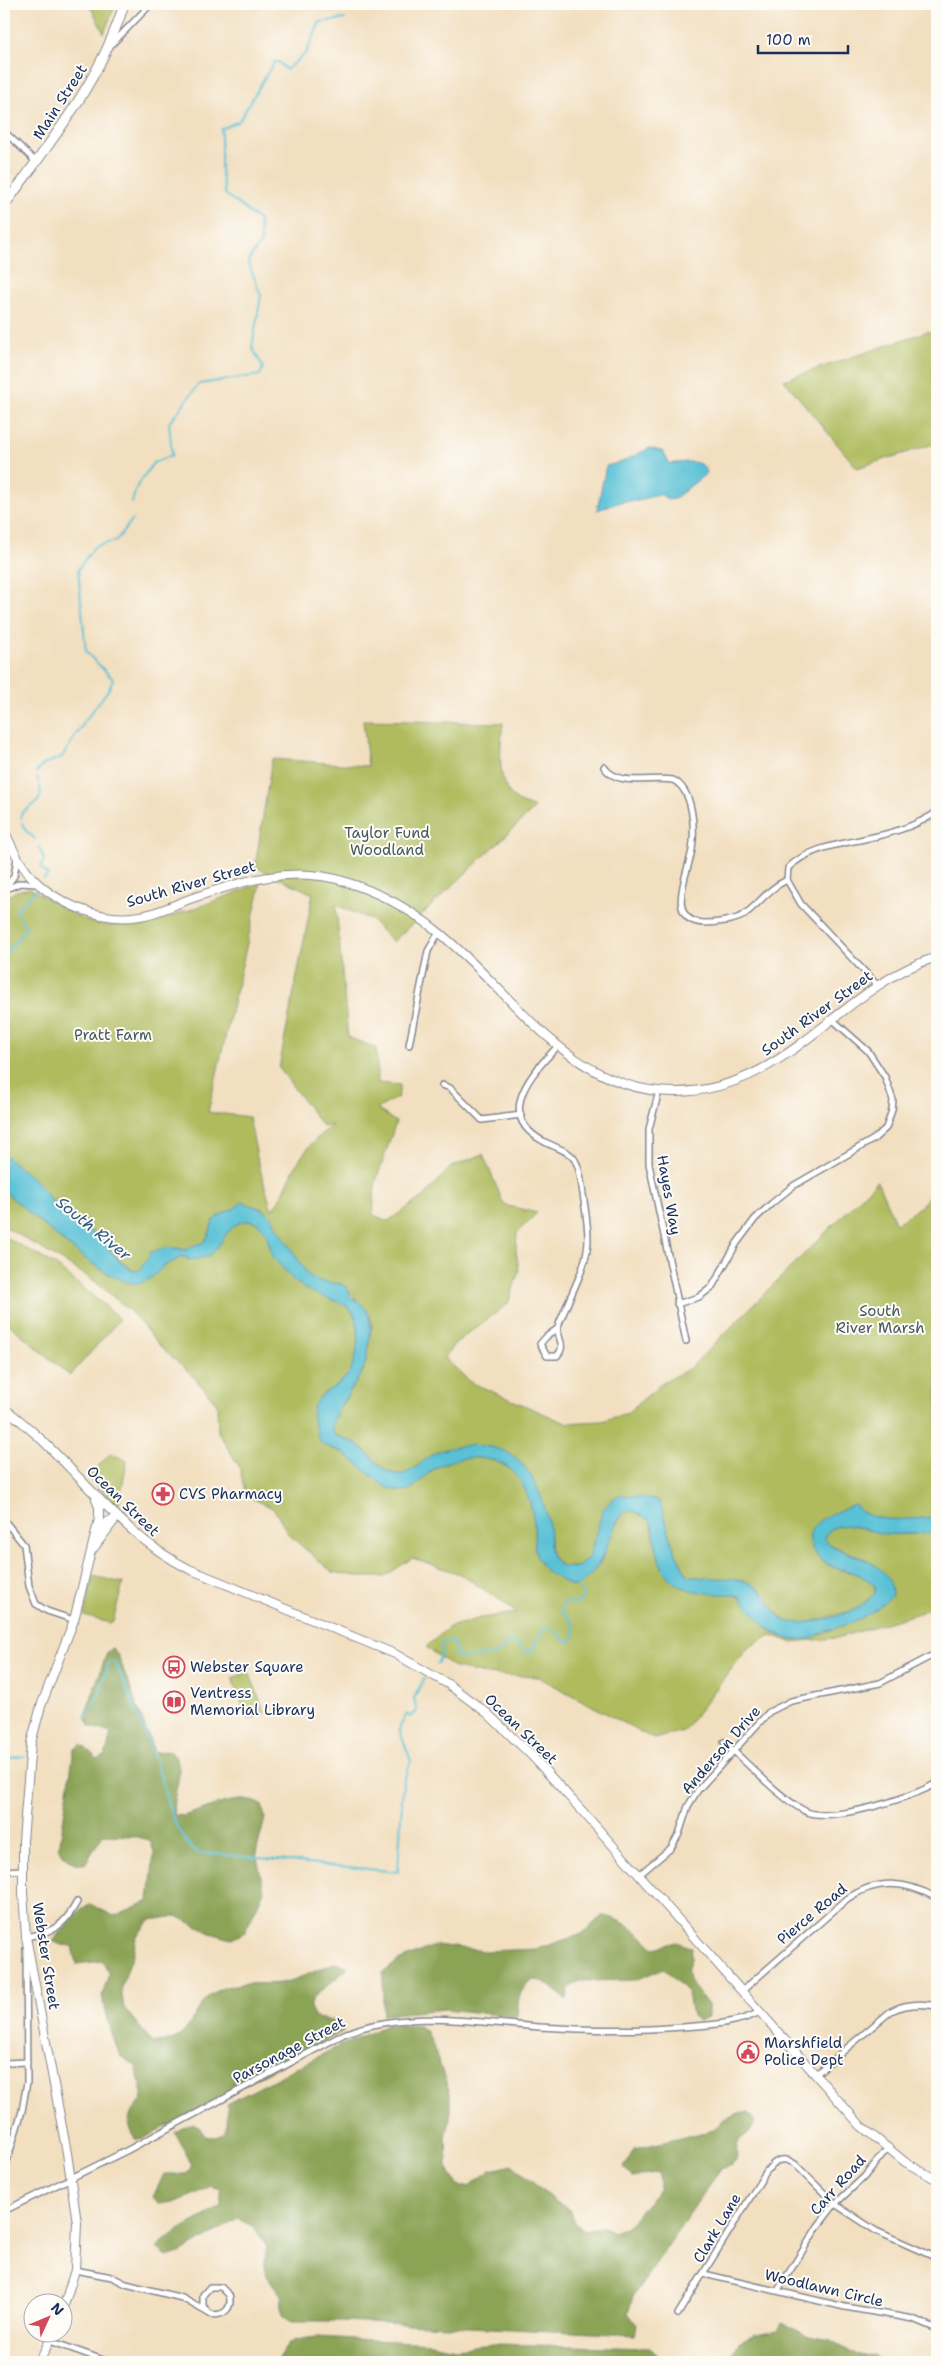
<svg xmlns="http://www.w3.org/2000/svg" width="941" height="2366" font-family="'Shantell Sans',sans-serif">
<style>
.green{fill:#afbb5d;stroke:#65755e}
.forest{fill:#8ba354;stroke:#536959}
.water{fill:#59c1d6;stroke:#3a789a}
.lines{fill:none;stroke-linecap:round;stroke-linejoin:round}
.stream{stroke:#59c1d6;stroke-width:2}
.street-casing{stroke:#86878f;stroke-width:8}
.secondary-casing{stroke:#86878f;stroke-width:10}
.primary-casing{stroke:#86878f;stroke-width:11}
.street{stroke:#fff;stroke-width:5}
.secondary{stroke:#fff;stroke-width:8}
.primary{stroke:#fff;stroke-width:9}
.labels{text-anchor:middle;stroke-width:4;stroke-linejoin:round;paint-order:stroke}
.street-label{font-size:15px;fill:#1b2f5e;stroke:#fdfcf7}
.park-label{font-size:15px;fill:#47595e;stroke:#fdfcf7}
.poi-label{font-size:15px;fill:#1b2f5e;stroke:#fdfcf7;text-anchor:start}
.water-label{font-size:16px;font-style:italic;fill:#2e5b82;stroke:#fdfcf7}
</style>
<rect width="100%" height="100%" fill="#fdfcf7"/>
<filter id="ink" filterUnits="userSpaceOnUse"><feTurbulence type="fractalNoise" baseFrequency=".02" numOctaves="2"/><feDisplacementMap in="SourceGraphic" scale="10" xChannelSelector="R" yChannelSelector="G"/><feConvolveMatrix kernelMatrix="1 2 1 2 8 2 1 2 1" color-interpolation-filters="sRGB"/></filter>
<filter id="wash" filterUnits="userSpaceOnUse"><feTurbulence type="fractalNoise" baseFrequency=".0096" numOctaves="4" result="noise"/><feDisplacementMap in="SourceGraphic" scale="20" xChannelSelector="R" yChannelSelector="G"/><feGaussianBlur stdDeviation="1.12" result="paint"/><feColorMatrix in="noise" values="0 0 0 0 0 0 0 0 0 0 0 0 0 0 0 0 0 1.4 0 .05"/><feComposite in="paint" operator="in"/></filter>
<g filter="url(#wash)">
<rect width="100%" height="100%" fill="#f2dfc0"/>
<!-- green -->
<g class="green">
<polygon points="89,4 116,4 104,33"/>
<polygon points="929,331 937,341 937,443 857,468 784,380"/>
<path d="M363 720 503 723C501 746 495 780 514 798 519 803 529 805 535 808L393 942 371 920 336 905 348 1037 376 1048 378 1083 400 1085 398 1097 377 1109 396 1122 375 1184 373 1215 388 1221 424 1196 451 1167 483 1154 504 1205 537 1213 517 1233 516 1250 519 1271 508 1304 454 1344 445 1358 470 1382 566 1423 602 1421 627 1413 661 1384 690 1368 877 1181 896 1224 922 1205 937 1186V1517C914 1518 871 1527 855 1505L826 1517 817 1557C822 1561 828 1566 834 1568 847 1574 877 1571 875 1593L860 1607 851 1611 802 1624C772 1624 776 1599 756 1587 736 1575 709 1581 687 1575L674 1549 658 1500 622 1495 593 1543 589 1557 578 1567H564L556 1562 551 1554 549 1526 544 1507 531 1476 494 1448 470 1446 444 1450 404 1475 395 1474 385 1470 356 1443 333 1434 331 1427 334 1417 363 1371 372 1325 369 1312 340 1283C327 1285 318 1282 307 1274L270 1215 264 1210 242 1202C235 1210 228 1210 219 1216 210 1221 212 1232 206 1239 201 1246 192 1244 186 1250L176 1248 138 1274 120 1261 100 1238 56 1210 4 1155V899L16 891 30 888C51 900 73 918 98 924 143 934 217 899 261 883L208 1112 249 1117 258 1162 272 1210C287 1191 290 1173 302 1156 310 1144 321 1134 332 1125L323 1127 279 1068 313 894 255 867 272 759 368 766Z"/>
<path d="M4 1191C36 1216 99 1283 141 1283L178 1257 212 1253C221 1241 234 1218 252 1221 269 1224 268 1247 274 1258 278 1264 285 1270 290 1275 306 1293 327 1293 346 1306 364 1318 360 1357 349 1373 342 1383 329 1389 319 1397L337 1451 345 1454 379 1481 413 1488C422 1479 431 1470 443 1464 469 1452 506 1456 522 1483 528 1494 533 1511 534 1523 535 1531 533 1540 536 1546 543 1566 554 1578 574 1587L599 1566 614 1527 625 1511H633L650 1520C654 1531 654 1543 658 1553 660 1558 702 1589 709 1592 718 1595 731 1592 739 1597 748 1602 760 1622 770 1630 800 1655 856 1618 884 1603L881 1570 865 1559 827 1543 824 1537C839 1514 865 1532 886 1534 902 1535 920 1533 937 1533V1601L922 1612 837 1638 791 1642 771 1635 748 1648 683 1731 654 1739 538 1677 487 1674 455 1668 426 1647 449 1627 481 1618 516 1613 503 1602 460 1574 412 1558 384 1577H361L332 1572 289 1535 274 1509 246 1495 239 1466 218 1432 217 1404 192 1375 161 1347 130 1311 92 1279 4 1226Z"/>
<polygon points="4,1236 55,1265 115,1314 119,1320 70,1376 4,1320"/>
<polygon points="111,1453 127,1461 118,1508 87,1477"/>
<polygon points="93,1576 123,1583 113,1621 110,1623 84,1616"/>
<polygon points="249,1672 265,1713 248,1720 232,1678"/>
</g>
<!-- forest -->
<g class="forest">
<path d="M112 1649 118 1655 154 1752 170 1751C190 1768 170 1793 174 1815L183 1816C206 1810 240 1791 262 1805L265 1818 256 1853 264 1891 245 1932 232 1939 210 1933 177 1916 150 1920 136 1937 134 1951 121 1988 124 2008 153 2043C197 2043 187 2008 217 1991 237 1980 259 1985 281 1983 296 1981 320 1968 335 1963L348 1968 313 1998 310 2007 315 2018 334 2020 344 2031 143 2139H135L128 2123 131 2113 143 2098 136 2066 120 2056 111 2031 102 1996 109 1974 102 1961 76 1964 72 1946 61 1945 53 1941 81 1909 90 1904 114 1916 149 1901 154 1852 150 1840 133 1836 103 1835 85 1864C74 1864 63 1860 59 1849L74 1750 81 1744 98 1759 105 1756 111 1733 89 1726 85 1716 107 1652Z"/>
<path d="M602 1916C622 1917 640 1934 654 1948L677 1942 692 1948 691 1959 687 1971 690 1982 708 2005V2017L699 2021 692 2016 688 1993 664 1968 636 1980 579 1981 569 1988 567 2000 543 1981 533 1980C518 1990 518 2000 517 2017L445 2009 383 2015V1973L398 1961 436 1945 485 1951 537 1949 582 1934Z"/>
<path d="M387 2025 419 2026 426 2031 432 2043 450 2093V2120L446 2137 447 2167 459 2186H469L491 2170 513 2165 554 2201 571 2211 574 2223 585 2230 601 2227 613 2232 627 2227 660 2188 659 2172 632 2177 624 2168 634 2149 714 2130 724 2119 739 2113H749L755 2121C748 2142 734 2132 737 2158L732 2165 720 2169 633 2297 628 2313 637 2325 635 2335 343 2321H289L283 2315 281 2295 267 2276 264 2261 266 2245 254 2227 238 2219 182 2252 167 2257 157 2249C169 2231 203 2219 221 2206V2189L211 2186C196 2194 175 2205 158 2203L153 2197 164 2174H187L192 2165 175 2133 180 2129 194 2124 199 2127 205 2136C230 2142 228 2120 227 2104L333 2049Z"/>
<path d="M782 2323 809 2336 831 2340 857 2356 875 2355 882 2362H727C742 2334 748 2336 778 2330Z"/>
<path d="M317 2337 431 2343 455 2348 493 2344 650 2348 665 2362H276C289 2339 291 2340 317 2337Z"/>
</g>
<!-- water -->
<g class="water">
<path d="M650 448 664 452 669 464C680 463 704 457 707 473L674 499 668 500 662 495 657 494 639 501H624L597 510 606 466 622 462Z"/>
<path d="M4 1155 35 1180 57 1207 100 1238 119 1261 133 1271 140 1270 151 1252 169 1247 186 1250C192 1244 201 1246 206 1239 212 1232 210 1221 219 1216 228 1210 235 1210 242 1202L264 1210 270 1215 307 1274C322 1286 333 1280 347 1287L351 1297C368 1305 372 1318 370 1335 369 1347 368 1358 363 1369 356 1388 327 1414 333 1434 340 1438 347 1439 354 1443 370 1450 378 1471 396 1474 410 1477 423 1459 435 1453 456 1443 494 1442 513 1456 533 1471 545 1501 549 1526 551 1537 547 1554 556 1562 562 1568 571 1568 578 1567L589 1557 603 1509 614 1498 622 1495 654 1499 658 1500 661 1506 674 1549 687 1575C707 1581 729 1575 748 1582 765 1589 768 1607 781 1618 795 1630 843 1616 858 1608 865 1604 870 1598 875 1593L876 1588C858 1563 817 1576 810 1541 806 1519 840 1511 855 1505 869 1526 915 1518 937 1517V1533C920 1533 902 1535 886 1534 865 1532 838 1514 824 1537 834 1559 893 1553 892 1596 869 1617 854 1623 825 1631 821 1632 817 1637 812 1638 780 1646 758 1621 741 1597L735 1595C710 1593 672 1595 661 1565 656 1551 656 1535 650 1520L633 1511H625L620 1516C606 1542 603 1573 574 1587 562 1581 544 1573 538 1560 533 1550 535 1537 534 1526 533 1506 524 1478 506 1466 484 1453 451 1456 431 1471 421 1479 414 1492 400 1491 380 1489 363 1466 347 1456 340 1451 331 1448 323 1445 318 1439 316 1432 314 1424 305 1392 337 1393 350 1372 352 1368 355 1360 356 1354 368 1290 331 1310 297 1283 292 1280 288 1274 284 1269 281 1266 276 1262 274 1258 268 1247 268 1223 251 1221 231 1218 224 1242 212 1253 205 1259 196 1259 187 1260V1257H179L176 1261C161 1263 155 1280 140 1283 109 1289 29 1211 4 1191Z"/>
</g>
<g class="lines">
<!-- stream -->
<g class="stream">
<polyline points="132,503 136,488 153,463 172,455 169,423 199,384 260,375 263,367 252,347 261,296 248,261 261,242 259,220 225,194 221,170 221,129 239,121 274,62 279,62 286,70 306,53 320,22 345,19"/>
<polyline points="36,772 44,764 62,757 87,718 109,689 113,679 86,652 78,569 95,546 116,541 132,520"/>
<polyline points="37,778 39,782"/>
<path d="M21 818V814C32 804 44 803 40 787"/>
<polyline points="22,823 26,831 35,839"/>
<polyline points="39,847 44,859 41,868 48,875 44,879"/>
<polyline points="4,956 26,928 16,909 37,889"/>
<polyline points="4,964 4,970"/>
<path d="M437 1664 442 1653 441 1644 446 1641 452 1642 456 1648 455 1655 464 1659C474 1654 485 1658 496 1654 502 1652 505 1644 511 1641L521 1646 525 1652 531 1651 544 1628H552L564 1640 569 1642C582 1631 571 1619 561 1611L563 1604 568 1602 577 1603 583 1598 578 1583"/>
<path d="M85 1718 99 1695 109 1662H115C130 1697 146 1731 157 1766 168 1798 170 1829 196 1852L398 1872 403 1782 411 1761 399 1729 407 1714 411 1717 417 1710 414 1698 424 1679"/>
<polyline points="4,1760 24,1756"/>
</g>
</g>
</g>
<g filter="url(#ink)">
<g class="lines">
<!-- street casing -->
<g class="street-casing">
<g id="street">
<polyline points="111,45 151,4"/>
<polyline points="4,131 36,162"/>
<path d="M604 767C618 788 652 776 673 780 694 790 695 830 692 850 688 873 664 921 704 923 714 923 733 921 742 916 759 905 767 889 787 880L801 904 878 986"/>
<path d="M787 880 788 868C810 846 845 844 873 837 896 832 918 825 937 812"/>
<polyline points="6,887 14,876 17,859"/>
<polyline points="4,890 20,883 37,884"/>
<polyline points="409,1045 428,951 439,932"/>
<polyline points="442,1085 450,1088 482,1120 521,1115"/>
<polyline points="659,1091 649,1129 649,1164 686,1341"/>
<polyline points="677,1304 699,1297 712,1287 737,1243 755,1219 771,1204 793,1186 874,1139 886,1128 892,1110 893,1100 885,1077 868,1051 833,1020"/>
<path d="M557 1329 546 1337 540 1344 547 1356H557C567 1345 557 1339 558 1328 559 1322 564 1313 566 1307 575 1286 588 1262 588 1239 588 1224 585 1208 583 1194 581 1183 581 1170 575 1160 569 1150 553 1147 543 1141 493 1114 534 1071 558 1046"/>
<polyline points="4,1423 11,1413"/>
<polyline points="4,1520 24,1545 29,1586 36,1604 47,1611 74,1620"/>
<path d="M724 1742C745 1761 782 1800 805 1811 830 1824 914 1797 937 1783"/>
<polyline points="4,1871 22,1870"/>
<polyline points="639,1875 671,1848 679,1834 688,1806 698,1790 769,1712 791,1701 880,1683 937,1653"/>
<path d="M26 1939V1937C54 1932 64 1926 77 1902"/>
<path d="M742 1991 847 1899C877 1878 906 1881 937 1898"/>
<polyline points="4,2063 27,2062"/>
<path d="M816 2074 891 2011C905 2004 921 2003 937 2006"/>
<polyline points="4,2171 22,2111 27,2082 26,1948"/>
<path d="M4 2211 126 2151 344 2034C405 2009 475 2022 539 2027 587 2030 634 2031 683 2027 710 2025 736 2024 760 2012"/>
<path d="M75 2270 112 2277 126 2284 182 2298 210 2314C224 2317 233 2308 229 2295L221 2287H210L203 2295V2306L210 2314"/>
<polyline points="704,2274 845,2307 913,2319 937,2329"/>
<polyline points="778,2290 818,2226 835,2204 864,2177 887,2149"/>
<path d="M678 2314 766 2172C774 2161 782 2155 795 2164L835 2204 876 2231 937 2258"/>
<polyline points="50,2341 109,2362"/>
</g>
</g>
<!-- secondary casing -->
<g class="secondary-casing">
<g id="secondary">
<path d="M4 830C11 845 17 860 28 873 53 903 101 923 140 916 156 914 171 906 187 900 238 882 292 864 346 882 378 892 411 910 437 931 512 990 568 1092 675 1092 790 1091 838 987 937 957"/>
<path d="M4 1408C71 1457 112 1530 189 1569L395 1654 448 1684 487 1713 531 1755 584 1813 861 2126 905 2162 937 2180"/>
<polyline points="96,1532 107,1522 116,1518"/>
<polyline points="93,1549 116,1518"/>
<polyline points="62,2312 75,2270 77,2223 67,2153 26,1937 23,1892 23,1841 31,1743 41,1706 74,1620 99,1519 99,1507 96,1500"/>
<polyline points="39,2362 53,2334"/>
</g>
</g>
<!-- primary casing -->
<g class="primary-casing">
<path id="primary" d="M4 206C50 142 101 81 124 4"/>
</g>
<!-- street -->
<use href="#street" class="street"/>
<!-- secondary -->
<use href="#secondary" class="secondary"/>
<!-- primary -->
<use href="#primary" class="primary"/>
</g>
</g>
<!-- icons -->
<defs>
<g id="pharmacy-ring" transform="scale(1.125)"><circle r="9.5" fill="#fdfcf7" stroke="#d1495b" stroke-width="1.5"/><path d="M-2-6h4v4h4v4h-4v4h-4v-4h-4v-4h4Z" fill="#d1495b"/></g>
<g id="bus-ring" transform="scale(1.125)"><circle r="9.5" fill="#fdfcf7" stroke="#d1495b" stroke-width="1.5"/><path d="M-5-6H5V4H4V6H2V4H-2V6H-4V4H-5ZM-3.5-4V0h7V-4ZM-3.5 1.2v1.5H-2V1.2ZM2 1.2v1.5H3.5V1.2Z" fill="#d1495b"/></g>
<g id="library-ring" transform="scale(1.125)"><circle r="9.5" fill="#fdfcf7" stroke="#d1495b" stroke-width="1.5"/><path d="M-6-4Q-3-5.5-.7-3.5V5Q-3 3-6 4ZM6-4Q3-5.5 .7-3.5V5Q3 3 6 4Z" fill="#d1495b"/></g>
<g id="civic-ring" transform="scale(1.125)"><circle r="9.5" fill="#fdfcf7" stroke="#d1495b" stroke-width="1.5"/><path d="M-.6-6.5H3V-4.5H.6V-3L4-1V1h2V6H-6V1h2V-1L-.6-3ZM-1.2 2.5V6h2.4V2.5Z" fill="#d1495b"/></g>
</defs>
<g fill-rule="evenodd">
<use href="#pharmacy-ring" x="163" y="1494"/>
<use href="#bus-ring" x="174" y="1667"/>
<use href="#library-ring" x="174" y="1702"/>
<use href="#civic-ring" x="748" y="2052"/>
</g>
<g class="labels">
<!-- street labels -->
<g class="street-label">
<text transform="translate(60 102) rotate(-57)" y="5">Main Street</text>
<text transform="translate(191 884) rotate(-16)" y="5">South River Street</text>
<text transform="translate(817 1013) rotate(-36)" y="5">South River Street</text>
<text transform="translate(669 1195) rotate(80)" y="5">Hayes Way</text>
<text transform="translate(123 1501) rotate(44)" y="5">Ocean Street</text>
<text transform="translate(521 1729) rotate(44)" y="5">Ocean Street</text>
<text transform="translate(721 1750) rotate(-49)" y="5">Anderson Drive</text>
<text transform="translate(812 1914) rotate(-40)" y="5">Pierce Road</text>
<text transform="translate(46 1956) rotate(81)" y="5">Webster Street</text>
<text transform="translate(289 2050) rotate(-28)" y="5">Parsonage Street</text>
<text transform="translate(838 2185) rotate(-48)" y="5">Carr Road</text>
<text transform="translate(717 2228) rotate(-59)" y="5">Clark Lane</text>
<text transform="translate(824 2288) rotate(13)" y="5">Woodlawn Circle</text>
</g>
<!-- park labels -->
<g class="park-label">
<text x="387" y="838">Taylor Fund<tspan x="387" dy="17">Woodland</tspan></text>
<text x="113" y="1040">Pratt Farm</text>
<text x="880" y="1316">South<tspan x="880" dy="17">River Marsh</tspan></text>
</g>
<!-- poi labels -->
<g class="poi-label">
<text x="179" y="1499">CVS Pharmacy</text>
<text x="190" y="1672">Webster Square</text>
<text x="190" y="1698">Ventress<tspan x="190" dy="17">Memorial Library</tspan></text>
<text x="764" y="2048">Marshfield<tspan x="764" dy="17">Police Dept</tspan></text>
</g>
<!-- water labels -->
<g class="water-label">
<text transform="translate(94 1228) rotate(39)" y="6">South River</text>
</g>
</g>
<!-- margin -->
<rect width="941" height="2366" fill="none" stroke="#fdfcf7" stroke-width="20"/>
<!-- north arrow -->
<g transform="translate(48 2318) rotate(46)"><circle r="24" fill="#fdfcf7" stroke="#a3aaba"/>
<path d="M0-4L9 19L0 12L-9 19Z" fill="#d1495b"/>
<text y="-8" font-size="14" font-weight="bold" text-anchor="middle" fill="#1b2f5e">N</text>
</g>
<!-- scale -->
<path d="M758 45v8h90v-8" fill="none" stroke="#1b2f5e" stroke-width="2.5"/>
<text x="766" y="45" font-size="15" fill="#1b2f5e" stroke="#fdfcf7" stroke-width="4" paint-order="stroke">100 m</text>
</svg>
